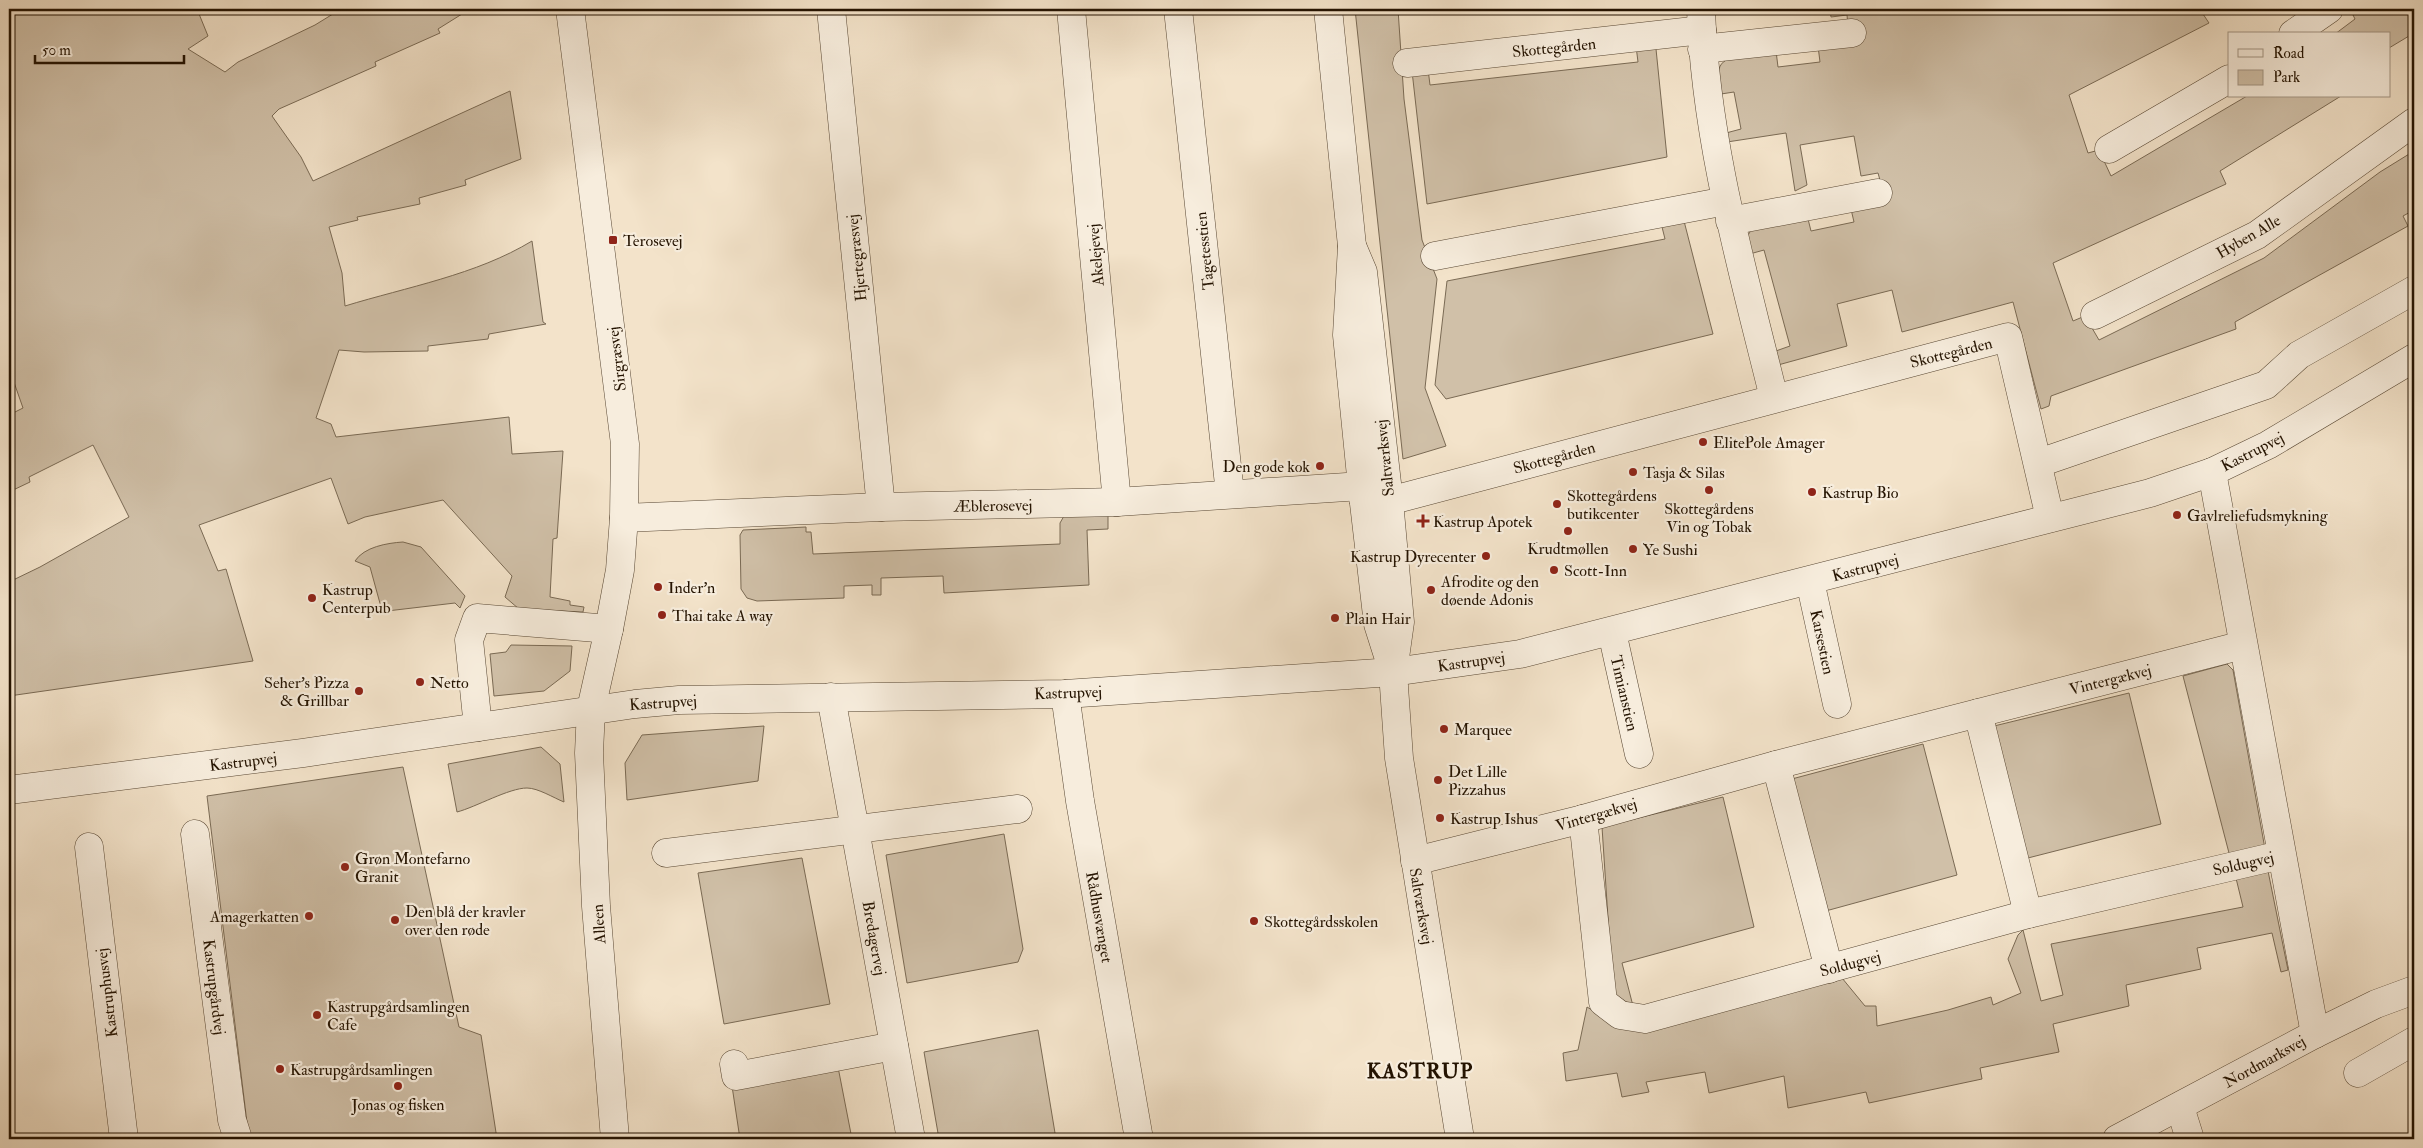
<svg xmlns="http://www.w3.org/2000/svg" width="2423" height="1148" font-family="'IM FELL Double Pica',serif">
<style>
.green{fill:#d0c0a8;stroke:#7a6a54}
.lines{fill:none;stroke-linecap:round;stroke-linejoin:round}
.minor-casing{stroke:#584733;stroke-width:29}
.minor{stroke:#f7eddd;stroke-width:28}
.poi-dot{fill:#8f2418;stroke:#f7eddd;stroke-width:2}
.labels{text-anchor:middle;stroke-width:4.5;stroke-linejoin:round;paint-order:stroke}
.street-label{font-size:16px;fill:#241301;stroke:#f7eddd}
.poi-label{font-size:16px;fill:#241301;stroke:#f7eddd;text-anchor:start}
.district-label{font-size:21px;font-weight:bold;letter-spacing:1px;fill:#241301;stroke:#f7eddd}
</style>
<rect width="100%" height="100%" fill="#f3e3ca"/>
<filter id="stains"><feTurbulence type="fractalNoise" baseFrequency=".004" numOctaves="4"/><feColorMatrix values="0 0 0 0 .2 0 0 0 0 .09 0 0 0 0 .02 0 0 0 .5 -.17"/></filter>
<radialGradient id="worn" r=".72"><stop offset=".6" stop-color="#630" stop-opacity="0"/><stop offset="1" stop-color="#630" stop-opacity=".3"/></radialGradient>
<!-- green -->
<g class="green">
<path d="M24 9H197L208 36 188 49 225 72 238 62 315 25 341 9H470L438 29 440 33 375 62 376 66 279 109 272 116 301 157 313 181 510 91 521 159 465 180 466 185 419 198 420 204 357 217 358 220 329 227 342 273 345 306C407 287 476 275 532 241L543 322 546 324 489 334 488 339 428 346V351L364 352 339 350 316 418 331 424 336 437 509 417 512 454 563 451 557 538 553 539 550 597 570 601V605L584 607 583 612 519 609 505 597 512 576 443 500 365 517 348 524 331 478 199 525 218 571 226 569 253 661 9 696V582L40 567 129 517 93 445 29 477 30 482 9 492V415L23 408 9 368V14Z"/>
<polygon points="1355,9 1398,9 1404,99 1422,240 1437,279 1425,388 1446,446 1403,459"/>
<path d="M1830 9H2211L2203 14 2209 23 2069 95 2088 153 2099 150 2111 176 2247 96H2341L2220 171 2226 184 2053 263 2073 321 2085 316 2099 340 2264 258 2380 172 2414 151V210L2403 216 2408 226 2235 322 2236 329 2051 396 2049 406 2041 409 2013 302 1902 332 1892 290 1837 304 1847 346 1778 365 1773 352 1790 346 1764 250 1746 255V238L1752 229 1807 215 1811 231 1854 222 1850 205 1885 198 1878 173 1861 176 1854 136 1800 145 1807 185 1795 191 1786 133 1727 142 1726 133 1741 129 1734 92 1721 94C1720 86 1718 77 1719 70 1721 52 1761 53 1776 51L1778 67 1820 62 1818 46 1848 26 1847 15 1831 17Z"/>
<polygon points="2350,9 2414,9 2414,33 2389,48 2389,34 2335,34 2355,19"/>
<polygon points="1636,46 1656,49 1667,157 1427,204 1412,71 1428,69 1430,85 1638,62"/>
<polygon points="1684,221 1713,334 1446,399 1435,385 1447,281 1665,239 1662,227"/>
<polygon points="1108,513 1108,529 1087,530 1089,585 944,593 943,576 881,578 881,595 872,595 872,585 844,586 844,598 757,601 747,598 741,589 740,535 743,530 806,527 806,532 811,532 813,554 1060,544 1060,523 1064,516"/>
<path d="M403 542 421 547 465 596 460 608 455 603 387 611 381 607 370 567 355 561C364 547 387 543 403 542Z"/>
<polygon points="511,645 572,646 570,671 544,691 494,696 490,654 506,652"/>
<polygon points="2227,664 2233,670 2265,849 2235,857 2229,853 2183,676"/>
<polygon points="2129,693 2161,824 2024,859 1990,727"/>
<polygon points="764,726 758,781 627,800 625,763 642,735"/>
<polygon points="1923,744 1957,875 1822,912 1788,780"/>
<path d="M541 747 560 764 564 802C554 798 538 788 527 788 509 788 476 807 457 812L448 764Z"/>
<polygon points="403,767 459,1027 481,1035 497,1139 249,1139 207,796"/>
<polygon points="1723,797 1754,927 1622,963 1633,1006 1613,994 1602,827"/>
<polygon points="1004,834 1023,949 1018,962 907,983 886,855"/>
<polygon points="802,858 830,1004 724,1024 698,873"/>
<polygon points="2267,866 2288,970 2281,972 2272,933 2197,948 2201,969 2126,985 2129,1006 2053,1024 2059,1052 1980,1068 1982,1079 1869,1103 1866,1092 1788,1108 1784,1076 1709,1093 1705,1072 1646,1082 1649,1092 1622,1097 1617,1073 1566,1081 1563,1053 1578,1050 1587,1007 1617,1025 1842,978 1865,1006 1876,1006 1877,1026 1948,1010 1991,997 1993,1005 2021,993 2008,959 2018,935 2023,930 2041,1001 2063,995 2051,944 2243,907 2235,874"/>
<polygon points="1038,1030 1055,1133 1048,1139 939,1139 924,1052"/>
<polygon points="838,1067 852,1139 740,1139 732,1086"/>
</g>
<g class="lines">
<!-- minor casing -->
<g class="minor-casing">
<g id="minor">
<polyline points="570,9 625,444 624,518 620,570 609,629 591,709 589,753 596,906 615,1139"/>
<polyline points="831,9 881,507"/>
<polyline points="1071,9 1117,502"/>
<polyline points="1178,9 1230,494"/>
<polyline points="1328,9 1352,246 1347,335 1362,486 1378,624 1391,665"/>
<path d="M1701 9C1705 140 1743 272 1774 398"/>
<polyline points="2293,34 2329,9"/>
<polyline points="1702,49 1852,33"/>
<polyline points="1407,63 1702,30"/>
<polyline points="2109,149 2229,79"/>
<polyline points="1730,221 1878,193"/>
<polyline points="1352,246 1363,272 1389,501 1400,622 1393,672 1399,758 1460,1139"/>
<polyline points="1435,256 1726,201"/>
<polyline points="2095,315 2257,235 2414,122"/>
<polyline points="2039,463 2266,385 2299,355 2414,290"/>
<polyline points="2212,472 2315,1034"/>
<polyline points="1363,498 1389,501 2008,337 2050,518"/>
<polyline points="624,518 881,507 1117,502 1362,486"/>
<polyline points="1810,581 1837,704"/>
<polyline points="1612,632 1639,754"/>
<polyline points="1065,694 1080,801 1139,1139"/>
<polyline points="831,697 911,1139"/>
<polyline points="1978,713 2028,914"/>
<polyline points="478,727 469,640 477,618 609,629"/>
<polyline points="1776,765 1829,969"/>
<polyline points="9,790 303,753 635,704 679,700 1065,694 1393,672 1520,654 2150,493 2212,472 2268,445 2414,358"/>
<polyline points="1583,819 1603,1002 1620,1015 1645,1019 2028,914 2281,855"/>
<polyline points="195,834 232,1120 238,1139"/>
<polyline points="89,847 124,1139"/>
<polyline points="666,853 1018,809"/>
<polyline points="1415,861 1583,819 1776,765 2243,645"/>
<polyline points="734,1064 736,1076 894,1046"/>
<polyline points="2358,1073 2414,1041"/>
<polyline points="2180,1107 2190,1139"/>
<polyline points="2117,1139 2315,1034 2376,1004 2414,990"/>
</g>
</g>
<!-- minor -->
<use href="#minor" class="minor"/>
</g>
<!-- markers -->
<g class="poi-dot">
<rect x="608" y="235" width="10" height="10" rx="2.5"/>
<circle cx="1703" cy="442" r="5"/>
<circle cx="1320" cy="466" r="5"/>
<circle cx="1633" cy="472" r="5"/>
<circle cx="1709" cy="490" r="5"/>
<circle cx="1812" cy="492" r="5"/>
<circle cx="1557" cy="504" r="5"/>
<circle cx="2177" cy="515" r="5"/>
<path d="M1420.5 513.5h5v5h5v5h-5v5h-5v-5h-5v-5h5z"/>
<circle cx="1568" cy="531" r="5"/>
<circle cx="1633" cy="549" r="5"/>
<circle cx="1486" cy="556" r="5"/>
<circle cx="1554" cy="570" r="5"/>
<circle cx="658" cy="587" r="5"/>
<circle cx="1431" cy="590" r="5"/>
<circle cx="312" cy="598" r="5"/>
<circle cx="662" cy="615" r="5"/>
<circle cx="1335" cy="618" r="5"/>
<circle cx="420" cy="682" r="5"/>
<circle cx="359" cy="691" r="5"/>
<circle cx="1444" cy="729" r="5"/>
<circle cx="1438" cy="780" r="5"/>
<circle cx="1440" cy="818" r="5"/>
<circle cx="345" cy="867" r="5"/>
<circle cx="309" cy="916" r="5"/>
<circle cx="395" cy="920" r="5"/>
<circle cx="1254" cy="921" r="5"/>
<circle cx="317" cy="1015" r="5"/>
<circle cx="280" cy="1069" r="5"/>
<circle cx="398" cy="1086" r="5"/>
</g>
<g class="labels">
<!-- street labels -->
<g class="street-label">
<text transform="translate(1554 47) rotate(-6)" y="6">Skottegården</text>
<text transform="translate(2248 236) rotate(-30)" y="6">Hyben Alle</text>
<text transform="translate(1204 251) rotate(-96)" y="6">Tagetesstien</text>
<text transform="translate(1095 255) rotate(-95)" y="6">Akelejevej</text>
<text transform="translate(856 258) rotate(-96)" y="6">Hjertegræsvej</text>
<text transform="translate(1951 352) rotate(-14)" y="6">Skottegården</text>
<text transform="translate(616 359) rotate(-97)" y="6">Sirgræsvej</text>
<text transform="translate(2252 451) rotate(-27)" y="6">Kastrupvej</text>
<text transform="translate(1554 457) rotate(-15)" y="6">Skottegården</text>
<text transform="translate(1384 458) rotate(-96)" y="6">Saltværksvej</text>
<text transform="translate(993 505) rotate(-1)" y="6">Æblerosevej</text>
<text transform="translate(1865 567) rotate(-15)" y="6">Kastrupvej</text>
<text transform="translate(1823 642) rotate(78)" y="6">Karsestien</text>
<text transform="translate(1471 661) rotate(-8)" y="6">Kastrupvej</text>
<text transform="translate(2110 679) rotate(-14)" y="6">Vintergækvej</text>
<text transform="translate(1068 692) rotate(-2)" y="6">Kastrupvej</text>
<text transform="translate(1625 693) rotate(77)" y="6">Timianstien</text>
<text transform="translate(663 702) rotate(-4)" y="6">Kastrupvej</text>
<text transform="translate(243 761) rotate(-7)" y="6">Kastrupvej</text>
<text transform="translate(1596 814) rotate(-16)" y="6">Vintergækvej</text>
<text transform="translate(2243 863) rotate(-13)" y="6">Soldugvej</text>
<text transform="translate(1422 906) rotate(80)" y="6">Saltværksvej</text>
<text transform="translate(1100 917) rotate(80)" y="6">Rådhusvænget</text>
<text transform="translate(598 924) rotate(-94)" y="6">Alleen</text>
<text transform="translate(875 938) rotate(80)" y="6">Bredagervej</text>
<text transform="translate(1850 963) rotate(-15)" y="6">Soldugvej</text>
<text transform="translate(215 987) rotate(83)" y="6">Kastrupgårdvej</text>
<text transform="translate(106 993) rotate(-97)" y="6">Kastruphusvej</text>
<text transform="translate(2264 1061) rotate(-29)" y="6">Nordmarksvej</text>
</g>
<!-- poi labels -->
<g class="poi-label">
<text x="623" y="246">Terosevej</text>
<text x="1713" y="448">ElitePole Amager</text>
<text x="1310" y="472" text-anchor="end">Den gode kok</text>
<text x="1643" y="478">Tasja &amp; Silas</text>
<text x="1822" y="498">Kastrup Bio</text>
<text x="1567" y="501">Skottegårdens<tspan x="1567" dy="18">butikcenter</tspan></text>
<text x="1709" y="514" text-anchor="middle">Skottegårdens<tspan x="1709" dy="18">Vin og Tobak</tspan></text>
<text x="2187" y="521">Gavlreliefudsmykning</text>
<text x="1433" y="527">Kastrup Apotek</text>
<text x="1568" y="554" text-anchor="middle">Krudtmøllen</text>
<text x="1643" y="555">Ye Sushi</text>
<text x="1476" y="562" text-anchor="end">Kastrup Dyrecenter</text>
<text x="1564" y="576">Scott-Inn</text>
<text x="1441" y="587">Afrodite og den<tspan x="1441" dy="18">døende Adonis</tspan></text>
<text x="668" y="593">Inder'n</text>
<text x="322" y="595">Kastrup<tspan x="322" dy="18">Centerpub</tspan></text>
<text x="672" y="621">Thai take A way</text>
<text x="1345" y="624">Plain Hair</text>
<text x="349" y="688" text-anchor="end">Seher's Pizza<tspan x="349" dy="18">&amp; Grillbar</tspan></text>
<text x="430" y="688">Netto</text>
<text x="1454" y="735">Marquee</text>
<text x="1448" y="777">Det Lille<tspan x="1448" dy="18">Pizzahus</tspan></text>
<text x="1450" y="824">Kastrup Ishus</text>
<text x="355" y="864">Grøn Montefarno<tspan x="355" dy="18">Granit</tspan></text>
<text x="405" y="917">Den blå der kravler<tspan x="405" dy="18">over den røde</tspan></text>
<text x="299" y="922" text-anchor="end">Amagerkatten</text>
<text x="1264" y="927">Skottegårdsskolen</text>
<text x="327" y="1012">Kastrupgårdsamlingen<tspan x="327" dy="18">Cafe</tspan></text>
<text x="290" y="1075">Kastrupgårdsamlingen</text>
<text x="398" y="1110" text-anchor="middle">Jonas og fisken</text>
</g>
<!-- district labels -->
<g class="district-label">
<text x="1420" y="1078">KASTRUP</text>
</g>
</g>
<!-- margin -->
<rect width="2423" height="1148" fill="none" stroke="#f3e3ca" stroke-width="30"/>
<rect x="10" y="10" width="2403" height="1128" fill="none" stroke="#241301" stroke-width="2.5"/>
<rect x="15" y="15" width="2393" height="1118" fill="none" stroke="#241301"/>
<!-- legend -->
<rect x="2228" y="32" width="162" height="65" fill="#f7eddd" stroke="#a39685"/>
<rect x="2238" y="49" width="25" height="8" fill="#f7eddd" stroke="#a39685"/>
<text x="2273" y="58" font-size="15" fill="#241301">Road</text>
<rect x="2238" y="70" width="25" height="15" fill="#d0c0a8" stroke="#a39685"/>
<text x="2273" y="82" font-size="15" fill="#241301">Park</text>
<!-- scale -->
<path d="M35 55v8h149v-8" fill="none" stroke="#241301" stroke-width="2.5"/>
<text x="42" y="55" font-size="15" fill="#241301" stroke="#f7eddd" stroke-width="4" paint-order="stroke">50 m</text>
<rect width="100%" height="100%" filter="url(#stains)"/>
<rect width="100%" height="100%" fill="url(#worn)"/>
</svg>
